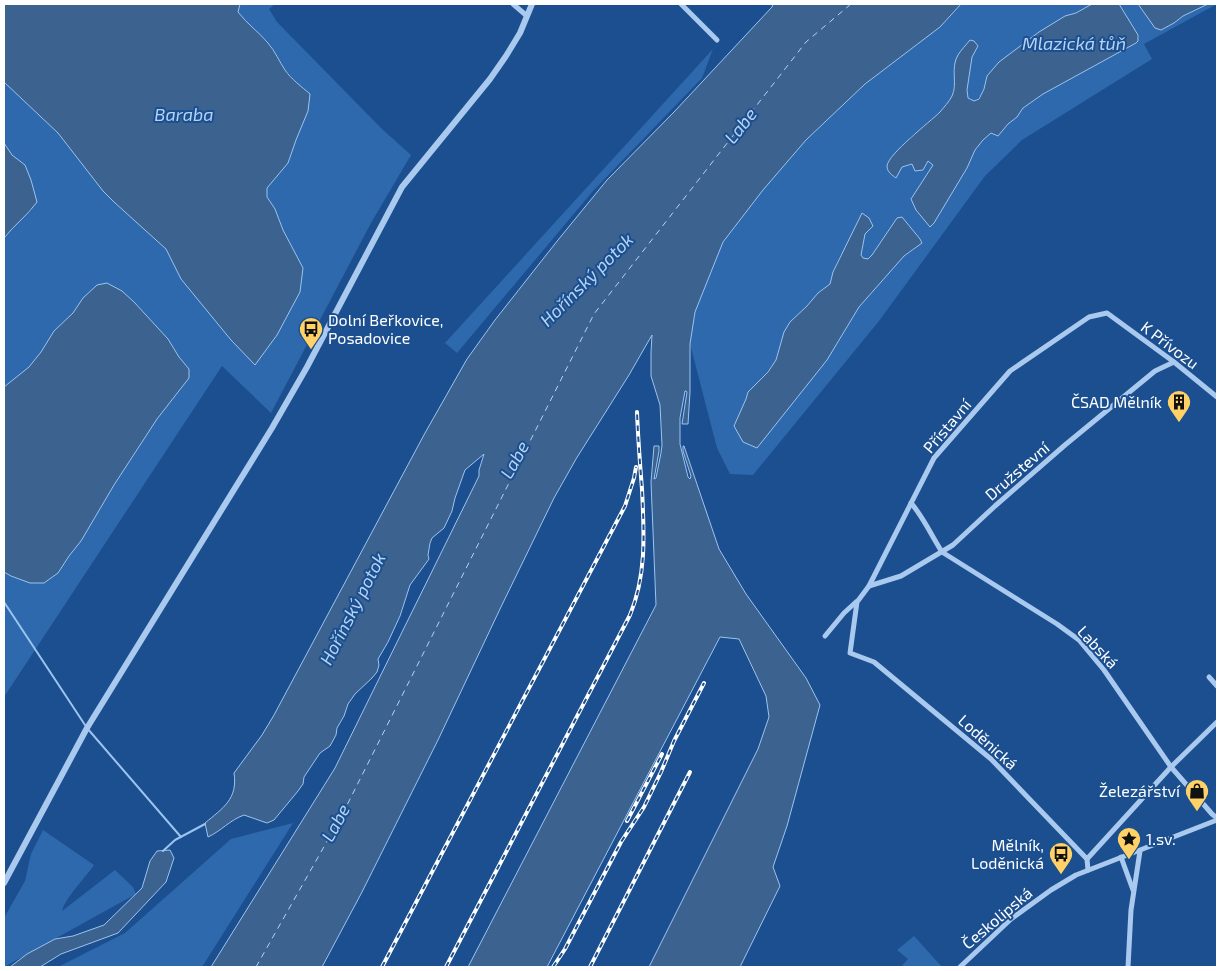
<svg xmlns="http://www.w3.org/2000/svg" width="1221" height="971" font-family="'Exo 2',sans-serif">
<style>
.green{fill:#2e69ad;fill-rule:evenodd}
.water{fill:#3c6290;stroke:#9cc4f0}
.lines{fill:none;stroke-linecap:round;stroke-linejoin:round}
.stream{stroke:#9cc4f0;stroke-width:2}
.ferry{stroke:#b5d3f5;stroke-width:1;stroke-dasharray:6 5;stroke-linecap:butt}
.minor{stroke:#a9c9ee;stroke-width:5}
.tertiary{stroke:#a9c9ee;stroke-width:6}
.rail-casing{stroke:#fff;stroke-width:4}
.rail{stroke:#1b4f8f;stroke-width:2;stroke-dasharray:5.5;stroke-linecap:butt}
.labels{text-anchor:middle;stroke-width:4;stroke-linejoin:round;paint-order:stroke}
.poi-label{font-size:16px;fill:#fff;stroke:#1b4f8f;text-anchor:end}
.street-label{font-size:16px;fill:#fff;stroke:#1b4f8f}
.water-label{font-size:18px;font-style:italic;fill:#b5d3f5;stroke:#1b4f8f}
</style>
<rect width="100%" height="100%" fill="#1b4f8f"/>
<!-- green -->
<g class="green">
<path d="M240 4H275L269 9 277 22 382 129 411 155 371 223 271 413 222 366 4 697V572C18 580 28 583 44 583L81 541 97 513 124 470 157 419 189 378V369L179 357 168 339 134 302 122 291 97 285 83 298 73 313 54 331 41 352 29 367 4 387V238L20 220 32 210 25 165 12 155 4 143V82L58 133 103 191 114 202 166 249 181 279 303 268 283 230 275 209 267 197V187L288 163 296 140 293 79 285 70 272 47 266 40 245 20 238 12Z"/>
<path d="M961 4H1092L1076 13 1065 16 987 76C985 85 984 96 974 101L968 98 967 90 972 57 977 46 954 65C953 75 956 87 952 96 947 108 933 119 923 128 919 131 914 134 910 137 906 142 904 160 902 167L928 161 933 165 911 199 930 227 934 223 967 168 975 150 983 140 991 133 998 136 1008 124 1017 117 1023 108 1043 94 1136 43 1139 37 1138 35 1119 4H1138L1155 28 1181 18 1183 16 1208 4H1217L1144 44 1152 59 1022 140 985 176 879 321 753 475 730 474 717 448 690 344 695 312 723 242 763 190 806 140 865 84 940 27ZM897 218 916 248 904 256 859 307 827 360 756 448 746 399 748 392 768 371 776 360 784 332 790 322 807 306 818 293 830 284 833 272 841 254 865 234 861 255 863 258 868 259 872 255Z"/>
<polygon points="713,49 702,78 593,191 457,353 445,343"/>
<polygon points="293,823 202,967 58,967 125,933 231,839"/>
<path d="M43 830 94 865C86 877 65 898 62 911L115 870 133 887 136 894 4 967V958L5 956 4 957V918L25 881 31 854Z"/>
<polygon points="914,936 942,967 901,967 908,959 897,950"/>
</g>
<!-- water -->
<g class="water">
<path d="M4 4H240L238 12C247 24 259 32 268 43 275 51 279 61 285 70 291 79 302 87 310 94L308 111 296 140 288 163 267 188V197L275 209 283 230 303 268 300 292 277 335 255 365 231 340 181 279 166 249 114 202 103 191 58 133 4 82Z"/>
<path d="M773 4H961L940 27 865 84 806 140 763 190 723 242 695 312 690 344V392L688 424H682L687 392 686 391H685L680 418V444L688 477 690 479 691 476 683 451V446H684L719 549 746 594 806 678 820 705 787 826 773 867 780 886 740 967H649L758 749 769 717 766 696 739 639 720 637 547 967H468L656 605 651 482 654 446H659V451L654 479 656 478 661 453 662 445 660 405 651 376V352L652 335 629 375 576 459 554 498 500 609 438 740 362 892 322 967H211L335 768 479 476V470L484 454 465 470 455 498 452 511 444 528 432 538 430 543 428 555 429 559 410 585 400 616 388 642 378 659 379 665 377 672 372 678 355 694 348 704 344 716 337 728 336 735 330 746 320 753 304 777 303 784 298 791 274 820 267 823 244 815C230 820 221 831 208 837L205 823C223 808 238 799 234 773L262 735 274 715 425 433 467 359 495 320 558 240 607 180 674 112 772 7Z"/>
<path d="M1092 4H1119L1138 35V41L1136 43 1043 94 1023 108 1017 117 1008 124 998 136 991 133 983 140 975 150 967 168 934 223 930 227 916 210 911 199 933 165 928 161 923 170 915 171 912 164 902 167 896 178C892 175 887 172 887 166 888 154 930 122 940 112 944 107 949 102 952 96 958 84 950 68 958 55 961 50 966 45 970 40L974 41 978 46 972 57 967 90 968 98 974 101 979 99 984 89 987 76 999 62 1039 32 1065 16 1076 13Z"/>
<polygon points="1138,4 1208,4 1183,16 1174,23 1161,30 1155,28"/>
<path d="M4 143 12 155 25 165 31 180 37 202C28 215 14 225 4 238Z"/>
<polygon points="862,213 869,218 873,226 865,234 861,255 863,258 868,259 872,255 897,218 902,217 920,239 922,243 904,256 859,307 827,360 757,448 743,442 734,426 746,399 748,392 768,372 776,360 784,332 790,322 807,306 818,293 830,284 833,272"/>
<polygon points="107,283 122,291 134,302 168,339 179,357 189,369 189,378 157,419 114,485 81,541 69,556 58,573 44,583 30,583 11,576 4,572 4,387 29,367 41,352 54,331 73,313 83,298 97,285"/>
<polygon points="170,850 174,858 166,882 118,933 61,954 40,967 10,967 27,954 55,939 73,936 104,925 142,888 150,861 157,851"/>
</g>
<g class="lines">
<!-- stream -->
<g class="stream">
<polyline points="4,602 87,728 181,837"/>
<polyline points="163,851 175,840 205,824"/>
</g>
<!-- ferry -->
<polyline class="ferry" points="256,967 343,813 594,314 806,42 851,4"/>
<!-- minor -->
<g class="minor">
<polyline points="513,4 527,16"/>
<polyline points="681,4 717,40"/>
<path d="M911 503C924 518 931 535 942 552L1057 624 1079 640 1104 670 1171 767 1212 814 1217 818"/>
<polyline points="869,586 901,576 953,545 995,506 1065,445 1155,371 1174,362"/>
<polyline points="825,636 844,613 856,602"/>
<polyline points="1209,677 1217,686"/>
<polyline points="1121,857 1133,890"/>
<polyline points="1087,859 1171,767 1217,722"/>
<polyline points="1088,870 1087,859 991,759 874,662 850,653 857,602 869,586 934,458 1010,371 1089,317 1107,313 1174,362 1217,397"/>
<polyline points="960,967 1011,919 1051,890 1076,875 1217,820"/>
<polyline points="1128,967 1131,910 1140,851"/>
</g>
<!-- tertiary -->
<polyline class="tertiary" points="4,883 87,728 272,428 307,367 402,187 490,79 506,56 520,33 532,4"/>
<!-- rail casing -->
<g class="rail-casing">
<g id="rail">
<polyline points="627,821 662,754"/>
<polyline points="382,967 625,506 634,478 636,467"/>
<path d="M446 967 630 615C647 574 644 532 642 489 640 464 638 438 637 412"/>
<polyline points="553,967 565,949 621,842 644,807 661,772 674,741 704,683"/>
<polyline points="590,967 690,772"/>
</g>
</g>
<!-- rail -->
<use href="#rail" class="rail"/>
</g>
<!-- icons -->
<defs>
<g id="bus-pin" transform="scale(1.25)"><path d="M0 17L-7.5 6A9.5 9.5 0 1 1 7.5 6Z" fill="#ffd166" stroke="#1b4f8f"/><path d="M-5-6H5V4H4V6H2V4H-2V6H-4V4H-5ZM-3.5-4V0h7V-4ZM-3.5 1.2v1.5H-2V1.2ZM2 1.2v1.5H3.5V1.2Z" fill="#111"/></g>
<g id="building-pin" transform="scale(1.25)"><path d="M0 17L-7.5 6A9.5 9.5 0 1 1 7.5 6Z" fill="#ffd166" stroke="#1b4f8f"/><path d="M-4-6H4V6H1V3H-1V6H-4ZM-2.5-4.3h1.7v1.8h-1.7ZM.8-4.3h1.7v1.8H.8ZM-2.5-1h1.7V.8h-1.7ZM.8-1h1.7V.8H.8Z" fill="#111"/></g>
<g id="shop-pin" transform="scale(1.25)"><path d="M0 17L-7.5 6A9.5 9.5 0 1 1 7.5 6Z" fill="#ffd166" stroke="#1b4f8f"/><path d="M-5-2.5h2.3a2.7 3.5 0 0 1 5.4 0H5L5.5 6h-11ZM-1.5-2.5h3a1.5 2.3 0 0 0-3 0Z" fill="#111"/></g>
<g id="sight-pin" transform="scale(1.25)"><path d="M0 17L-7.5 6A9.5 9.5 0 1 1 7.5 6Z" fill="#ffd166" stroke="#1b4f8f"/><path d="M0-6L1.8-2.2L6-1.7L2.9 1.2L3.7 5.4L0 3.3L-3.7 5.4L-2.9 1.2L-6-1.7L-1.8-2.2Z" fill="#111"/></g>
</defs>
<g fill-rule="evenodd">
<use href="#bus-pin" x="311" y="329"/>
<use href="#building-pin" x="1179" y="402"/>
<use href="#shop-pin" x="1197" y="791"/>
<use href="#sight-pin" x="1129" y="839"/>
<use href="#bus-pin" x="1061" y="854"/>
</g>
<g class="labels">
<!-- poi labels -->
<g class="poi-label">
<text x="328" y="326" text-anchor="start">Dolní Beřkovice,<tspan x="328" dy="18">Posadovice</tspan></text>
<text x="1162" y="408">ČSAD Mělník</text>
<text x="1180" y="797">Železářství</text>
<text x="1146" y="845" text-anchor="start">1.sv.</text>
<text x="1044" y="851">Mělník,<tspan x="1044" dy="18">Loděnická</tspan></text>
</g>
<!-- street labels -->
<g class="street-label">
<text transform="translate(1170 345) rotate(37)" y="6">K Přívozu</text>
<text transform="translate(947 426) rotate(-50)" y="6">Přístavní</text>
<text transform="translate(1017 471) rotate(-41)" y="6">Družstevní</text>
<text transform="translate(1098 647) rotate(47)" y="6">Labská</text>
<text transform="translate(988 742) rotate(42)" y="6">Loděnická</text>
<text transform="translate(997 918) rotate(-40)" y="6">Českolipská</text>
</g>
<!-- water labels -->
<g class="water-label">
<text x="1074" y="50">Mlazická tůň</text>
<text x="184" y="121">Baraba</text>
<text transform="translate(741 126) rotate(-52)" y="6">Labe</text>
<text transform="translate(587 280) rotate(-45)" y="6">Hořínský potok</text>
<text transform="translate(515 460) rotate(-61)" y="6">Labe</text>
<text transform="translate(353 609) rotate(-63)" y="6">Hořínský potok</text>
<text transform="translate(336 823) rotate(-62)" y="6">Labe</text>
</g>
</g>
<!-- border -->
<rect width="1221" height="971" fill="none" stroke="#ffffff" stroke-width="10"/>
</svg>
